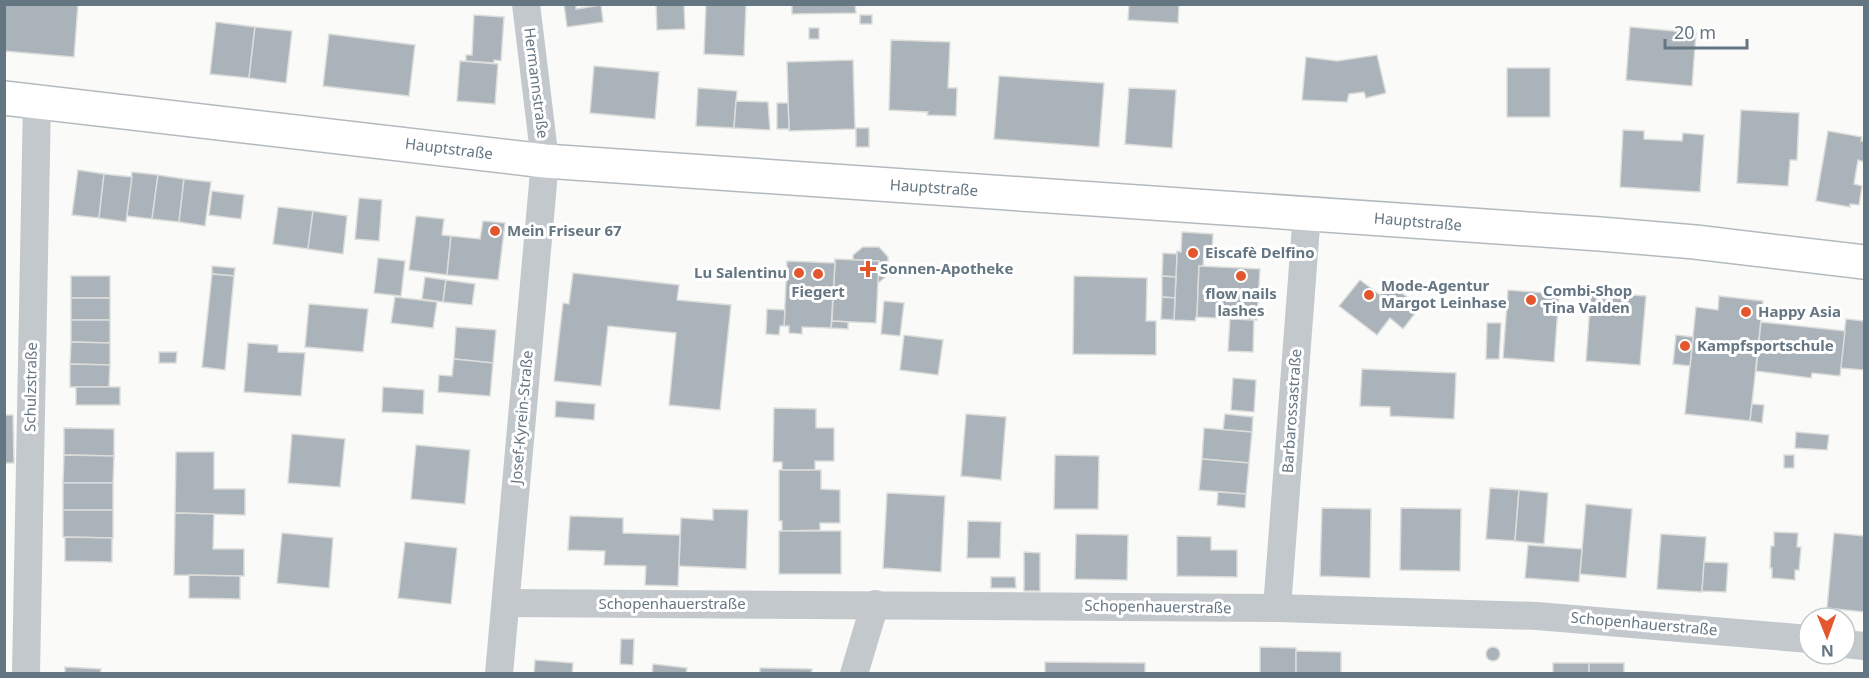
<svg xmlns="http://www.w3.org/2000/svg" width="1869" height="678" font-family="'Noto Sans',sans-serif">
<style>
.building{fill:#aab3b9;stroke:#dcdcda;stroke-width:1.5}
.lines{fill:none;stroke-linecap:round;stroke-linejoin:round}
.secondary-casing{stroke:#b3babf;stroke-width:36}
.street{stroke:#c3c8cc;stroke-width:28}
.secondary{stroke:#fff;stroke-width:33}
.poi-dot{fill:#e4572e;stroke:#fff;stroke-width:2}
.labels{text-anchor:middle;stroke-width:6;stroke-linejoin:round;paint-order:stroke}
.street-label{font-size:15px;fill:#657683;stroke:#fff}
.poi-label{font-size:15px;font-weight:bold;fill:#657683;stroke:#fff;text-anchor:start}
</style>
<rect width="100%" height="100%" fill="#fafaf8"/>
<!-- building -->
<g class="building">
<polygon points="5,4 78,4 74,57 4,51"/>
<polygon points="564,4 576,4 576,9 601,5 603,22 567,27"/>
<polygon points="656,4 684,4 685,29 657,30"/>
<polygon points="706,4 746,4 744,56 704,54"/>
<polygon points="792,4 855,4 856,13 792,14"/>
<polygon points="1129,4 1179,4 1178,23 1128,20"/>
<polygon points="474,15 504,17 501,61 494,60 494,63 466,61 466,55 472,55"/>
<rect x="860" y="15" width="12" height="9"/>
<polygon points="216,22 255,27 249,78 210,74"/>
<polygon points="255,27 292,31 286,83 249,78"/>
<polygon points="1630,27 1696,33 1692,86 1626,80"/>
<rect x="809" y="28" width="10" height="11"/>
<polygon points="329,34 415,45 409,96 323,86"/>
<polygon points="891,40 950,42 948,88 957,88 956,116 927,115 928,112 889,110"/>
<polygon points="1377,55 1386,93 1366,98 1364,92 1349,94 1347,102 1302,100 1306,57 1337,61"/>
<polygon points="853,60 855,129 789,131 787,62"/>
<polygon points="460,61 498,64 495,104 457,101"/>
<polygon points="594,66 659,72 655,119 590,113"/>
<rect x="1507" y="68" width="43" height="49"/>
<polygon points="999,76 1104,83 1099,147 994,139"/>
<polygon points="698,88 737,91 734,128 696,126"/>
<polygon points="1129,88 1176,90 1172,148 1125,144"/>
<polygon points="736,101 768,102 770,130 734,128"/>
<polygon points="777,103 788,103 789,129 777,129"/>
<polygon points="1741,110 1799,113 1797,160 1790,160 1788,186 1737,183"/>
<rect x="856" y="128" width="13" height="19"/>
<polygon points="1623,130 1644,131 1644,139 1682,141 1683,133 1704,135 1700,192 1620,187"/>
<polygon points="1828,131 1862,137 1861,141 1864,141 1864,162 1858,160 1854,184 1862,186 1859,205 1850,204 1850,207 1816,201"/>
<polygon points="78,170 104,174 99,218 72,215"/>
<polygon points="132,172 158,175 152,219 127,216"/>
<polygon points="104,174 132,177 126,222 99,218"/>
<polygon points="158,175 184,179 179,222 152,219"/>
<polygon points="184,179 211,182 205,226 179,222"/>
<polygon points="212,191 244,195 241,219 209,215"/>
<polygon points="359,198 382,200 379,241 355,239"/>
<polygon points="278,207 313,211 308,249 273,244"/>
<polygon points="313,211 347,216 343,254 308,249"/>
<polygon points="416,216 444,219 442,235 451,236 447,275 409,270"/>
<polygon points="483,221 505,223 498,280 447,275 451,236 480,239"/>
<polygon points="1182,232 1213,234 1212,254 1204,254 1203,266 1199,266 1197,317 1196,317 1195,321 1174,320 1177,251 1181,252"/>
<polygon points="863,247 879,247 888,257 888,275 878,283 879,261 853,260 853,255"/>
<polygon points="1163,253 1177,254 1176,277 1162,276"/>
<polygon points="378,258 405,261 401,296 374,293"/>
<polygon points="835,259 879,261 876,323 832,321"/>
<polygon points="787,261 835,263 831,328 802,327 802,334 789,333 789,326 784,326"/>
<polygon points="212,266 235,268 234,276 212,274"/>
<polygon points="1199,266 1260,269 1257,320 1197,317"/>
<polygon points="573,273 679,285 677,300 731,305 720,410 669,405 676,333 608,326 601,386 554,381 563,303 569,304"/>
<polygon points="212,274 234,276 225,370 202,367"/>
<rect x="71" y="276" width="39" height="22"/>
<polygon points="1074,276 1147,278 1146,321 1156,321 1156,355 1073,354"/>
<polygon points="1162,276 1176,277 1175,298 1162,297"/>
<polygon points="425,277 446,280 443,302 422,299"/>
<polygon points="446,280 475,284 472,305 443,302"/>
<polygon points="1360,280 1380,295 1389,283 1420,307 1403,329 1390,318 1377,335 1339,306"/>
<polygon points="1508,290 1559,294 1554,362 1503,358"/>
<polygon points="1591,292 1646,296 1640,365 1586,361"/>
<polygon points="1719,296 1763,301 1750,421 1685,414 1696,307 1718,310"/>
<polygon points="395,297 437,302 433,328 391,323"/>
<polygon points="1162,297 1175,298 1174,320 1161,319"/>
<rect x="71" y="298" width="39" height="22"/>
<polygon points="884,301 904,303 900,336 881,334"/>
<polygon points="309,304 368,309 363,352 305,347"/>
<polygon points="767,309 785,310 784,326 780,326 779,335 766,334"/>
<polygon points="1230,319 1254,320 1253,352 1228,351"/>
<polygon points="1846,319 1864,321 1864,370 1840,368"/>
<polygon points="71,320 110,320 110,343 71,342"/>
<polygon points="832,321 848,322 848,329 831,328"/>
<polygon points="1761,322 1845,331 1840,376 1812,373 1811,378 1756,371"/>
<polygon points="1487,323 1501,323 1499,359 1486,359"/>
<polygon points="456,327 496,330 493,363 454,359"/>
<polygon points="904,335 943,340 938,375 900,370"/>
<polygon points="1676,335 1693,337 1690,366 1673,364"/>
<polygon points="71,342 110,343 110,365 70,364"/>
<polygon points="248,343 278,345 278,352 305,353 301,396 244,392"/>
<polygon points="159,352 177,352 176,363 159,363"/>
<polygon points="454,359 493,363 490,396 438,392 439,375 452,376"/>
<polygon points="70,364 110,365 109,387 70,387"/>
<polygon points="1362,369 1456,373 1454,419 1390,416 1390,407 1360,406"/>
<polygon points="1233,378 1256,380 1254,412 1231,410"/>
<rect x="76" y="387" width="44" height="18"/>
<polygon points="383,387 424,390 423,414 382,412"/>
<polygon points="556,401 595,404 594,420 555,417"/>
<polygon points="1752,404 1764,405 1762,423 1750,421"/>
<polygon points="774,408 816,409 816,428 834,428 834,461 815,461 815,470 782,470 782,462 773,462"/>
<polygon points="966,414 1006,417 1001,480 961,476"/>
<polygon points="1225,414 1253,417 1252,432 1223,430"/>
<polygon points="4,415 13,415 14,463 4,463"/>
<polygon points="64,428 114,429 114,456 64,455"/>
<polygon points="1204,428 1252,432 1249,463 1202,459"/>
<polygon points="1796,432 1829,435 1827,450 1795,448"/>
<polygon points="292,434 345,439 340,487 288,483"/>
<polygon points="416,445 470,450 465,504 411,499"/>
<polygon points="176,452 214,452 214,489 245,489 245,515 175,513"/>
<polygon points="64,455 114,456 113,483 63,483"/>
<polygon points="1055,455 1099,456 1098,509 1054,509"/>
<rect x="1784" y="455" width="10" height="13"/>
<polygon points="1202,459 1249,463 1246,494 1199,490"/>
<polygon points="779,470 821,470 821,489 840,490 840,523 820,523 820,530 782,531 782,521 779,521"/>
<rect x="63" y="483" width="50" height="27"/>
<polygon points="1490,488 1519,490 1515,541 1486,539"/>
<polygon points="1519,490 1548,493 1544,544 1515,541"/>
<polygon points="1218,492 1246,494 1245,508 1217,505"/>
<polygon points="887,493 945,496 941,572 883,568"/>
<polygon points="1586,504 1632,509 1626,578 1580,574"/>
<polygon points="1322,508 1371,509 1370,578 1320,576"/>
<polygon points="1401,508 1461,509 1460,571 1400,570"/>
<polygon points="713,509 748,510 746,569 679,566 681,518 713,520"/>
<polygon points="63,510 113,510 113,538 63,537"/>
<polygon points="175,513 214,514 213,549 244,549 244,576 174,575"/>
<polygon points="570,516 623,518 623,533 680,535 678,586 645,585 646,566 604,565 605,551 568,550"/>
<polygon points="968,521 1001,522 1000,558 967,558"/>
<rect x="779" y="531" width="62" height="43"/>
<polygon points="1774,532 1798,533 1797,547 1801,547 1799,570 1795,570 1795,580 1772,578 1772,568 1770,568 1771,546 1774,546"/>
<polygon points="282,533 333,538 329,588 277,583"/>
<polygon points="1834,533 1864,536 1864,612 1827,608"/>
<polygon points="1076,534 1128,535 1127,580 1075,579"/>
<polygon points="1661,534 1706,537 1702,592 1657,589"/>
<polygon points="1177,536 1211,537 1211,550 1237,550 1237,577 1177,576"/>
<polygon points="65,537 112,538 112,562 65,561"/>
<polygon points="405,542 457,548 451,604 398,598"/>
<polygon points="1528,545 1582,549 1579,582 1525,578"/>
<polygon points="1024,552 1040,553 1040,591 1024,591"/>
<polygon points="1704,562 1728,563 1726,592 1702,591"/>
<polygon points="189,575 240,576 240,599 189,598"/>
<polygon points="991,577 1015,577 1016,588 991,588"/>
<polygon points="621,639 634,639 633,665 620,664"/>
<polygon points="1260,647 1296,648 1296,674 1260,674"/>
<circle cx="1493" cy="654" r="7"/>
<polygon points="1296,651 1341,652 1341,674 1296,674"/>
<polygon points="535,660 573,663 572,674 534,674"/>
<polygon points="1045,662 1145,663 1145,674 1045,674"/>
<rect x="1553" y="663" width="36" height="11"/>
<rect x="1589" y="663" width="35" height="11"/>
<polygon points="653,664 687,668 686,674 652,674"/>
<polygon points="65,667 101,669 100,674 65,674"/>
<polygon points="760,668 812,669 811,674 760,674"/>
</g>
<g class="lines">
<!-- secondary casing -->
<g class="secondary-casing">
<polyline id="secondary" points="4,98 545,161 1600,234 1695,242 1864,262"/>
</g>
<!-- street -->
<g class="street">
<polyline points="506,603 1277,608 1537,616 1809,639"/>
<polyline points="1277,608 1307,213"/>
<polyline points="1845,644 1864,646"/>
<polyline points="26,674 37,101"/>
<polyline points="499,674 545,161 526,4"/>
<polyline points="854,674 875,604"/>
</g>
<!-- secondary -->
<use href="#secondary" class="secondary"/>
</g>
<!-- markers -->
<g class="poi-dot">
<circle cx="495" cy="231" r="6"/>
<circle cx="1193" cy="253" r="6"/>
<path d="M865 260h6v6h6v6h-6v6h-6v-6h-6v-6h6z"/>
<circle cx="799" cy="273" r="6"/>
<circle cx="818" cy="274" r="6"/>
<circle cx="1241" cy="276" r="6"/>
<circle cx="1369" cy="295" r="6"/>
<circle cx="1531" cy="300" r="6"/>
<circle cx="1746" cy="312" r="6"/>
<circle cx="1685" cy="346" r="6"/>
</g>
<g class="labels">
<!-- street labels -->
<g class="street-label">
<text transform="translate(536 83) rotate(83)" y="5">Hermannstraße</text>
<text transform="translate(449 149) rotate(7)" y="5">Hauptstraße</text>
<text transform="translate(934 188) rotate(4)" y="5">Hauptstraße</text>
<text transform="translate(1418 222) rotate(5)" y="5">Hauptstraße</text>
<text transform="translate(31 387) rotate(-89)" y="5">Schulzstraße</text>
<text transform="translate(1292 411) rotate(-86)" y="5">Barbarossastraße</text>
<text transform="translate(522 417) rotate(-85)" y="5">Josef-Kyrein-Straße</text>
<text x="672" y="609">Schopenhauerstraße</text>
<text transform="translate(1158 607) rotate(1)" y="5">Schopenhauerstraße</text>
<text transform="translate(1644 624) rotate(5)" y="5">Schopenhauerstraße</text>
</g>
<!-- poi labels -->
<g class="poi-label">
<text x="507" y="236">Mein Friseur 67</text>
<text x="1205" y="258">Eiscafè Delfino</text>
<text x="880" y="274">Sonnen-Apotheke</text>
<text x="787" y="278" text-anchor="end">Lu Salentinu</text>
<text x="1381" y="291">Mode-Agentur<tspan x="1381" dy="17">Margot Leinhase</tspan></text>
<text x="1543" y="296">Combi-Shop<tspan x="1543" dy="17">Tina Valden</tspan></text>
<text x="818" y="297" text-anchor="middle">Fiegert</text>
<text x="1241" y="299" text-anchor="middle">flow nails<tspan x="1241" dy="17">lashes</tspan></text>
<text x="1758" y="317">Happy Asia</text>
<text x="1697" y="351">Kampfsportschule</text>
</g>
</g>
<!-- border -->
<rect width="1869" height="678" fill="none" stroke="#657683" stroke-width="12"/>
<!-- north arrow -->
<g transform="translate(1827 636) rotate(179)"><circle r="28" fill="#ffffff" stroke="#c1c8cd" stroke-width="1.5"/>
<path d="M0-4.5L10 22L0 15L-10 22Z" fill="#e4572e"/>
<text y="-9" font-size="16" font-weight="bold" text-anchor="middle" fill="#657683">N</text>
</g>
<!-- scale -->
<path d="M1665 39v9h82v-9" fill="none" stroke="#657683" stroke-width="3"/>
<text x="1674" y="39" font-size="18" fill="#657683" stroke="#ffffff" stroke-width="4.5" paint-order="stroke">20 m</text>
</svg>
